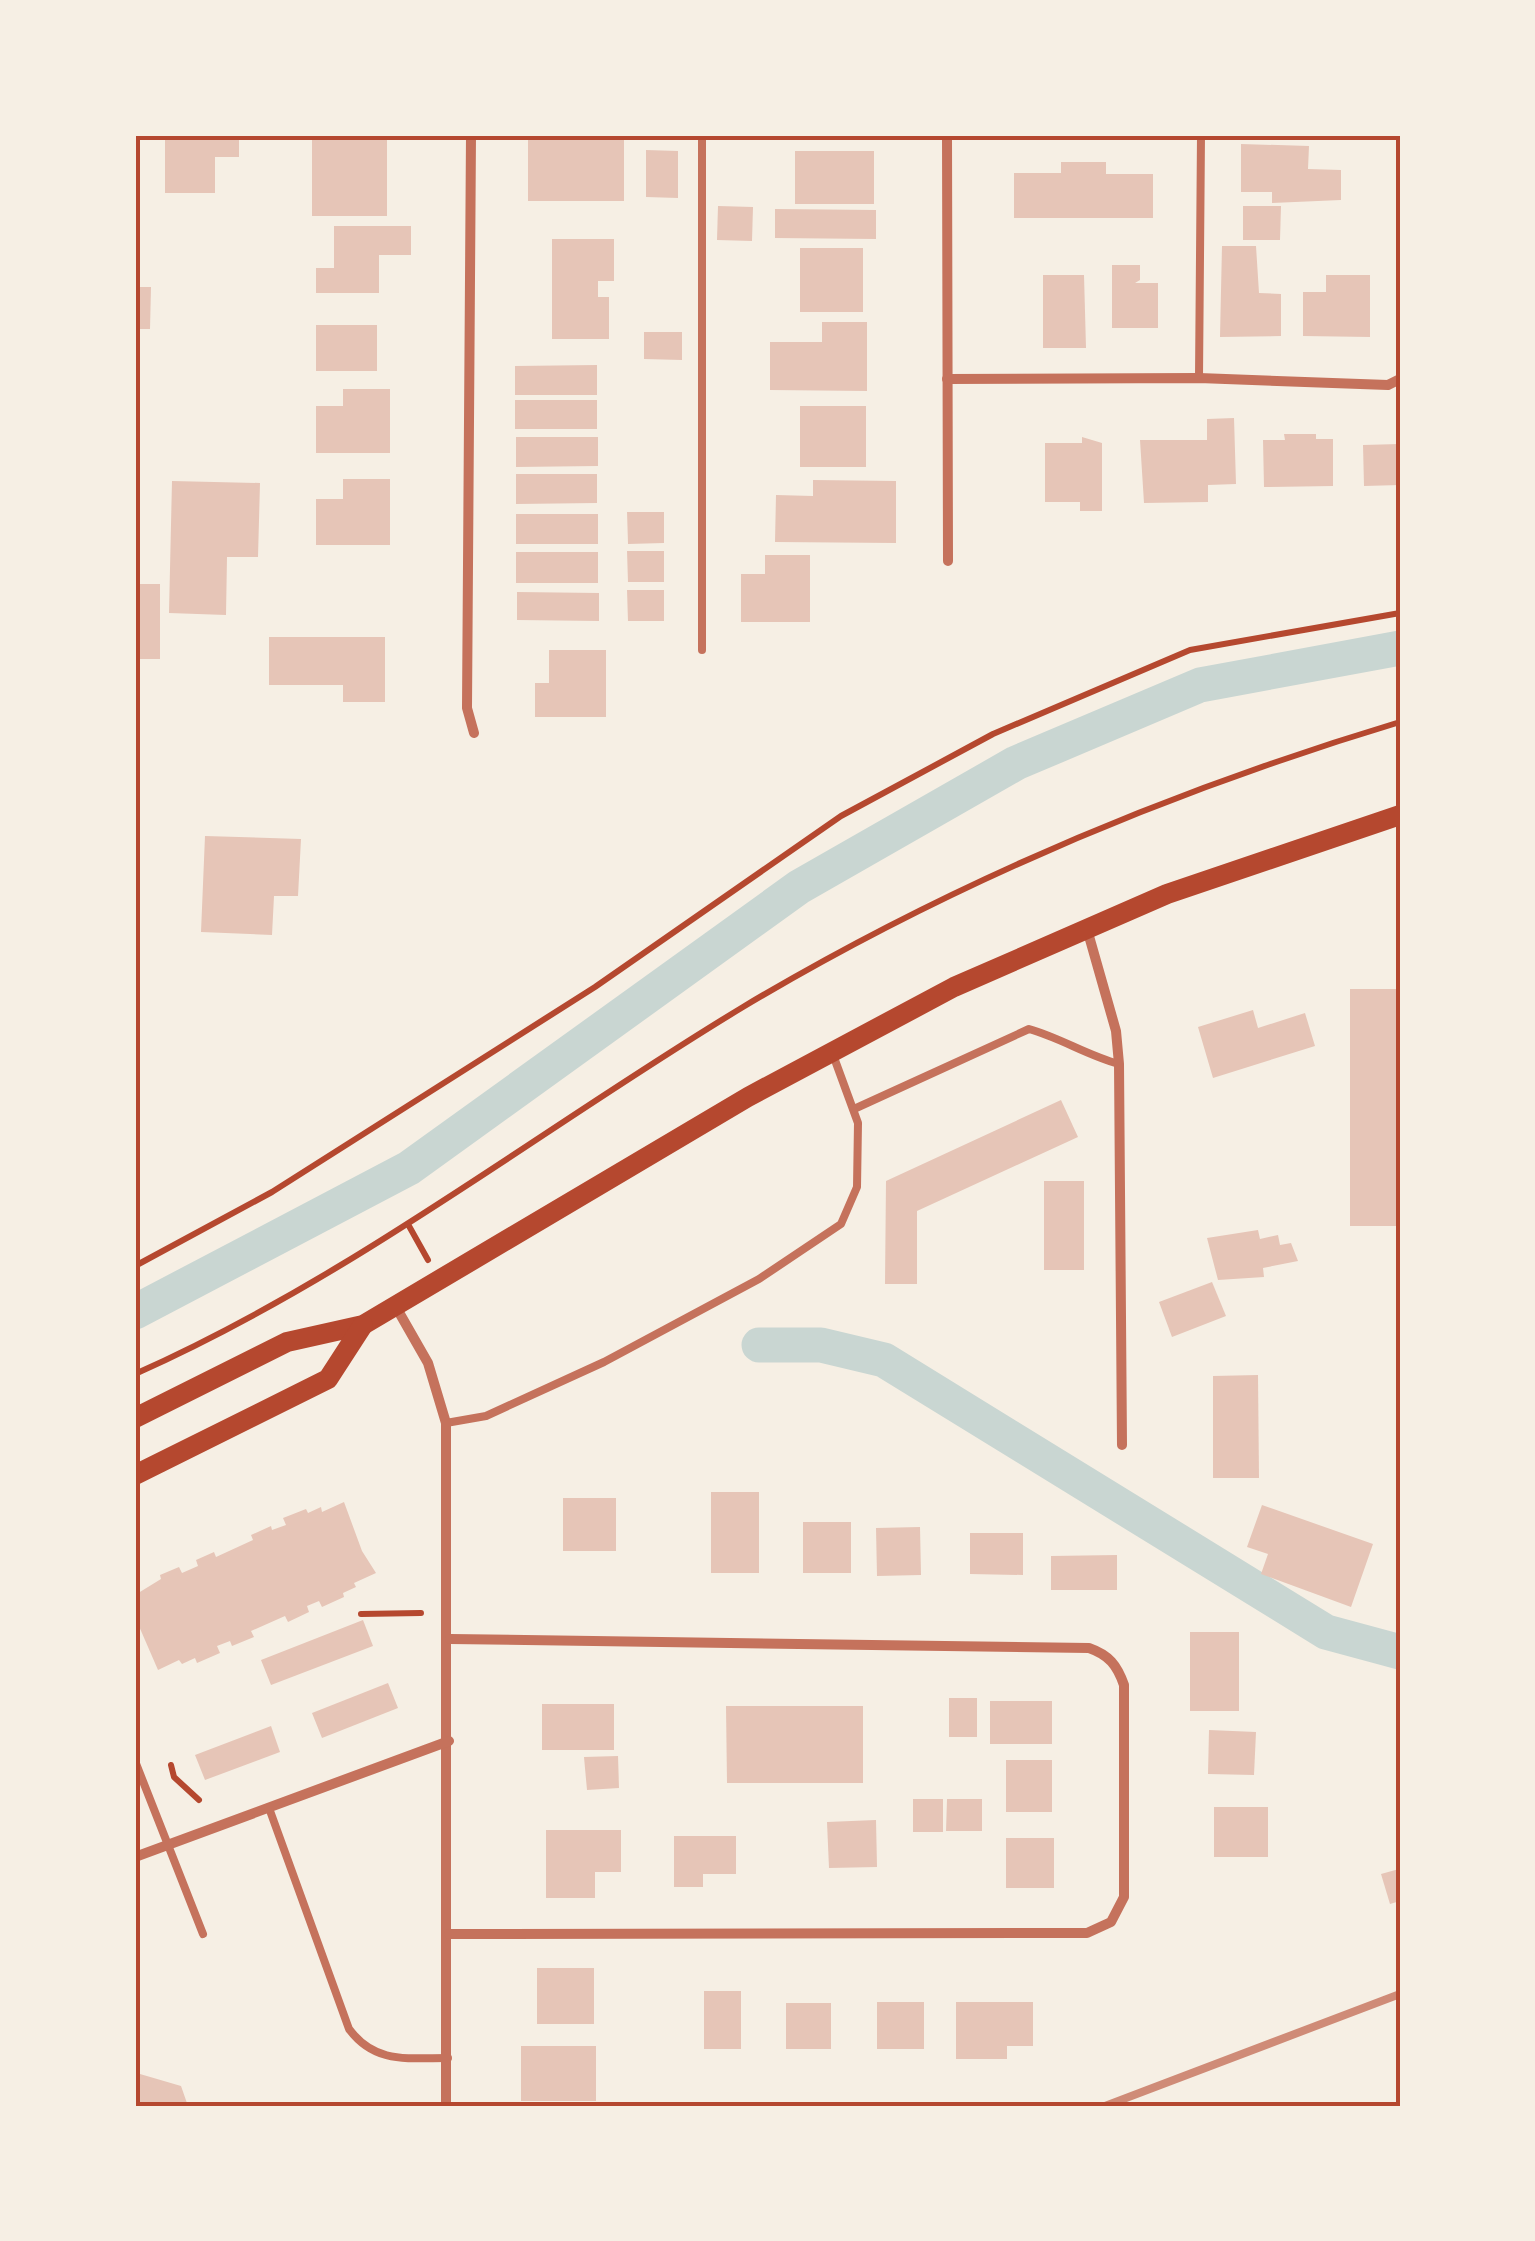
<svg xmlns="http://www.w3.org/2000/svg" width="1535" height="2241" font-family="Jost,sans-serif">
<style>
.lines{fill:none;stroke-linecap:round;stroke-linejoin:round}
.canal{stroke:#c9d6d2;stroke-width:35}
.building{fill:#e6c5b7}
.path{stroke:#b5482f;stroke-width:6}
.service{stroke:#c5725c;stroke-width:8}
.minor{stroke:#c5725c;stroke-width:10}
.secondary{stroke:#b5482f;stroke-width:20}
.rail{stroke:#cf8b77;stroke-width:8}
.neatline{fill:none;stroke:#b5482f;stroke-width:4}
</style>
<rect width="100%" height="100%" fill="#f6efe4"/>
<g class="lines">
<!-- canal -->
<g class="canal">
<polyline points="135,1312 409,1168 799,887 1016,763 1200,685 1400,648"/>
<polyline points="759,1345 821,1345 884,1360 1326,1632 1400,1652"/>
</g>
</g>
<!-- building -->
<g class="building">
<polygon points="165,135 239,135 239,157 215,157 215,193 165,193"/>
<rect x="312" y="137" width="75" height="79"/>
<rect x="528" y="138" width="96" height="63"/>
<polygon points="1241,144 1309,146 1308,169 1341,170 1341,200 1272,203 1272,192 1241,192"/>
<polygon points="646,150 678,151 678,198 646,197"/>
<rect x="795" y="151" width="79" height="53"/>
<polygon points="1061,162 1106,162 1106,174 1153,174 1153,218 1014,218 1014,173 1061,173"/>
<polygon points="718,206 753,207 752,241 717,240"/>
<polygon points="1243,206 1281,206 1280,240 1243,240"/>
<polygon points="775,209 876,210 876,239 775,238"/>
<polygon points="334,226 411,226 411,255 379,255 379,293 316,293 316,268 334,268"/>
<polygon points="552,239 614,239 614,281 598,281 598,297 609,297 609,339 552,339"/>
<polygon points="1222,246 1256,246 1259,293 1281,294 1281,336 1220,337"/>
<rect x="800" y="248" width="63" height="64"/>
<polygon points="1112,265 1140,265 1140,280 1135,283 1158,283 1158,328 1112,328"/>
<polygon points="1043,275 1084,275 1086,348 1043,348"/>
<polygon points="1326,275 1370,275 1370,337 1303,336 1303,292 1326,292"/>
<polygon points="135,287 151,287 150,329 135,329"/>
<polygon points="822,322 867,322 867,391 770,390 770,342 822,342"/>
<rect x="316" y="325" width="61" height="46"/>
<polygon points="644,332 682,332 682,360 644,359"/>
<polygon points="597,365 597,395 515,395 515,366"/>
<polygon points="343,389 390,389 390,453 316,453 316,406 343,406"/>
<rect x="515" y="400" width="82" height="29"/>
<rect x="800" y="406" width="66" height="61"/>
<polygon points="1234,418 1236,484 1208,485 1208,502 1144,503 1140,440 1207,440 1207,419"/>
<polygon points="1284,434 1316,434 1316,439 1333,439 1333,486 1264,487 1263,440 1285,440"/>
<polygon points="516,437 598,437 598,466 516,467"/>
<polygon points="1082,437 1102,443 1102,511 1080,511 1080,502 1045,502 1045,443 1082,443"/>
<polygon points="1399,444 1400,485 1364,486 1363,445"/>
<polygon points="516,474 597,474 597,503 516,504"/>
<polygon points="343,479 390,479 390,545 316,545 316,499 343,499"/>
<polygon points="813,480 896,481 896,543 775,542 776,495 813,496"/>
<polygon points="172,481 260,483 258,557 227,557 226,615 169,613"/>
<polygon points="627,512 664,512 664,543 628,544"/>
<rect x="516" y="514" width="82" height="30"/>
<polygon points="627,551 664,551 664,582 628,582"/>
<rect x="516" y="552" width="82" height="31"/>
<polygon points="765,555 810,555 810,622 741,622 741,574 765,574"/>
<rect x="135" y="584" width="25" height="75"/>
<polygon points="627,590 664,590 664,621 628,621"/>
<polygon points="517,592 599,593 599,621 517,620"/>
<polygon points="269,637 385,637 385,702 343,702 343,685 269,685"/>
<polygon points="549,650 606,650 606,717 535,717 535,683 549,683"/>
<polygon points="205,836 301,839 298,896 274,896 272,935 201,932"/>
<rect x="1350" y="989" width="50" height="237"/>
<polygon points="1253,1010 1258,1028 1305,1013 1315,1046 1213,1078 1198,1027"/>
<polygon points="1061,1100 1078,1137 917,1211 917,1284 885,1284 886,1181"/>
<rect x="1044" y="1181" width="40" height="89"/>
<polygon points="1258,1230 1260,1239 1278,1235 1280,1245 1291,1243 1298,1261 1263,1268 1264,1277 1218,1280 1207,1238"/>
<polygon points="1212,1282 1226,1316 1172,1337 1159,1302"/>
<polygon points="1258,1375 1259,1478 1213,1478 1213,1376"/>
<rect x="711" y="1492" width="48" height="81"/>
<rect x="563" y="1498" width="53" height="53"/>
<polygon points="344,1502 362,1551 376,1573 354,1583 356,1587 343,1593 344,1597 322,1607 319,1601 307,1606 309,1612 288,1622 285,1616 251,1631 254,1637 232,1646 230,1641 217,1646 220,1653 197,1663 195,1658 182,1664 179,1660 158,1670 135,1617 135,1595 161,1579 160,1575 179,1567 182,1573 198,1566 196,1560 214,1552 216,1557 253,1540 251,1535 271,1526 272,1530 286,1525 283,1518 306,1509 308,1513 321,1507 322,1512"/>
<polygon points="1262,1505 1373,1544 1351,1607 1261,1574 1268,1554 1247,1547"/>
<rect x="803" y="1522" width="48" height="51"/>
<polygon points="920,1527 921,1575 877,1576 876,1528"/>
<polygon points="970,1533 1023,1533 1023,1575 970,1574"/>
<polygon points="1117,1555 1117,1590 1051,1590 1051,1556"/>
<polygon points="363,1620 373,1646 271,1685 261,1660"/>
<rect x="1190" y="1632" width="49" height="79"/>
<polygon points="388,1683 398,1708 322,1738 312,1713"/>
<rect x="949" y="1698" width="28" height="39"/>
<rect x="990" y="1701" width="62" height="43"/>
<rect x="542" y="1704" width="72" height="46"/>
<polygon points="726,1706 863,1706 863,1783 727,1783"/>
<polygon points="271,1726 280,1752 205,1780 195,1755"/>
<polygon points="1209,1730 1256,1732 1254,1775 1208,1774"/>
<polygon points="618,1756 619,1788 587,1790 584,1757"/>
<rect x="1006" y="1760" width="46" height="52"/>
<rect x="913" y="1799" width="30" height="33"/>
<polygon points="947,1799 982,1799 982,1831 946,1831"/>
<rect x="1214" y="1807" width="54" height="50"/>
<polygon points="876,1820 877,1867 829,1868 827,1822"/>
<polygon points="546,1830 621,1830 621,1872 595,1872 595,1898 546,1898"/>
<polygon points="674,1836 736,1836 736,1874 703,1874 703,1887 674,1887"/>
<rect x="1006" y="1838" width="48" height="50"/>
<polygon points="1399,1869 1400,1901 1390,1904 1381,1874"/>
<rect x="537" y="1968" width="57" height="56"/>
<rect x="704" y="1991" width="37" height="58"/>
<rect x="877" y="2002" width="47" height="47"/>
<polygon points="956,2002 1033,2002 1033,2046 1007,2046 1007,2059 956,2059"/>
<rect x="786" y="2003" width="45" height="46"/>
<rect x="521" y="2046" width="75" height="55"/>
<polygon points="136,2061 140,2074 181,2086 188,2106 135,2106"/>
</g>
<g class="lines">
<!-- path -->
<g class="path">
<polyline points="409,1226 428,1260"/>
<polyline points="135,1266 272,1192 595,987 841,816 993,734 1190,650 1400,613"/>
<path d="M135 1374C353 1277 539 1130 743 1007 949 884 1171 791 1400 722"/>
<polyline points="361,1614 421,1613"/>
<polyline points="171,1765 174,1777 199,1800"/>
</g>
<!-- service -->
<g class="service">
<polyline points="702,135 702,650"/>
<polyline points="1199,378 1201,135"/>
<path d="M854 1109 1029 1029C1061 1038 1086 1055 1119 1064"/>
<polyline points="446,1423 486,1416 604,1362 759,1279 841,1224 857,1187 858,1123 832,1052"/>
<polyline points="135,1761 203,1934"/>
<path d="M269 1808 349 2029C375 2064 407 2058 448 2058"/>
</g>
<!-- minor -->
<g class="minor">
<polyline points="471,135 467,708 474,733"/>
<polyline points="947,135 948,561"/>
<polyline points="947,379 1199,378 1388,385 1400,379"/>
<polyline points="1087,929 1116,1031 1119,1064 1122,1445"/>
<polyline points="396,1307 428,1363 446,1423 446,2106"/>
<polyline points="135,1857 449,1741"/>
<path d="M449 1934 1087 1933 1111 1922 1124 1897V1685C1117 1665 1109 1655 1089 1648L450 1639"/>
</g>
<!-- secondary -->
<g class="secondary">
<polyline points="135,1418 287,1342 363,1325 748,1097 954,987 1167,894 1400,815"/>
<polyline points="135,1475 328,1379 363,1325"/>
</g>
<!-- rail -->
<polyline class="rail" points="1105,2106 1400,1994"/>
</g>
<!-- border -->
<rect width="1535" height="2241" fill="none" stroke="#f6efe4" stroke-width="275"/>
<rect x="138" y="138" width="1260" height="1966" class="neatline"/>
</svg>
